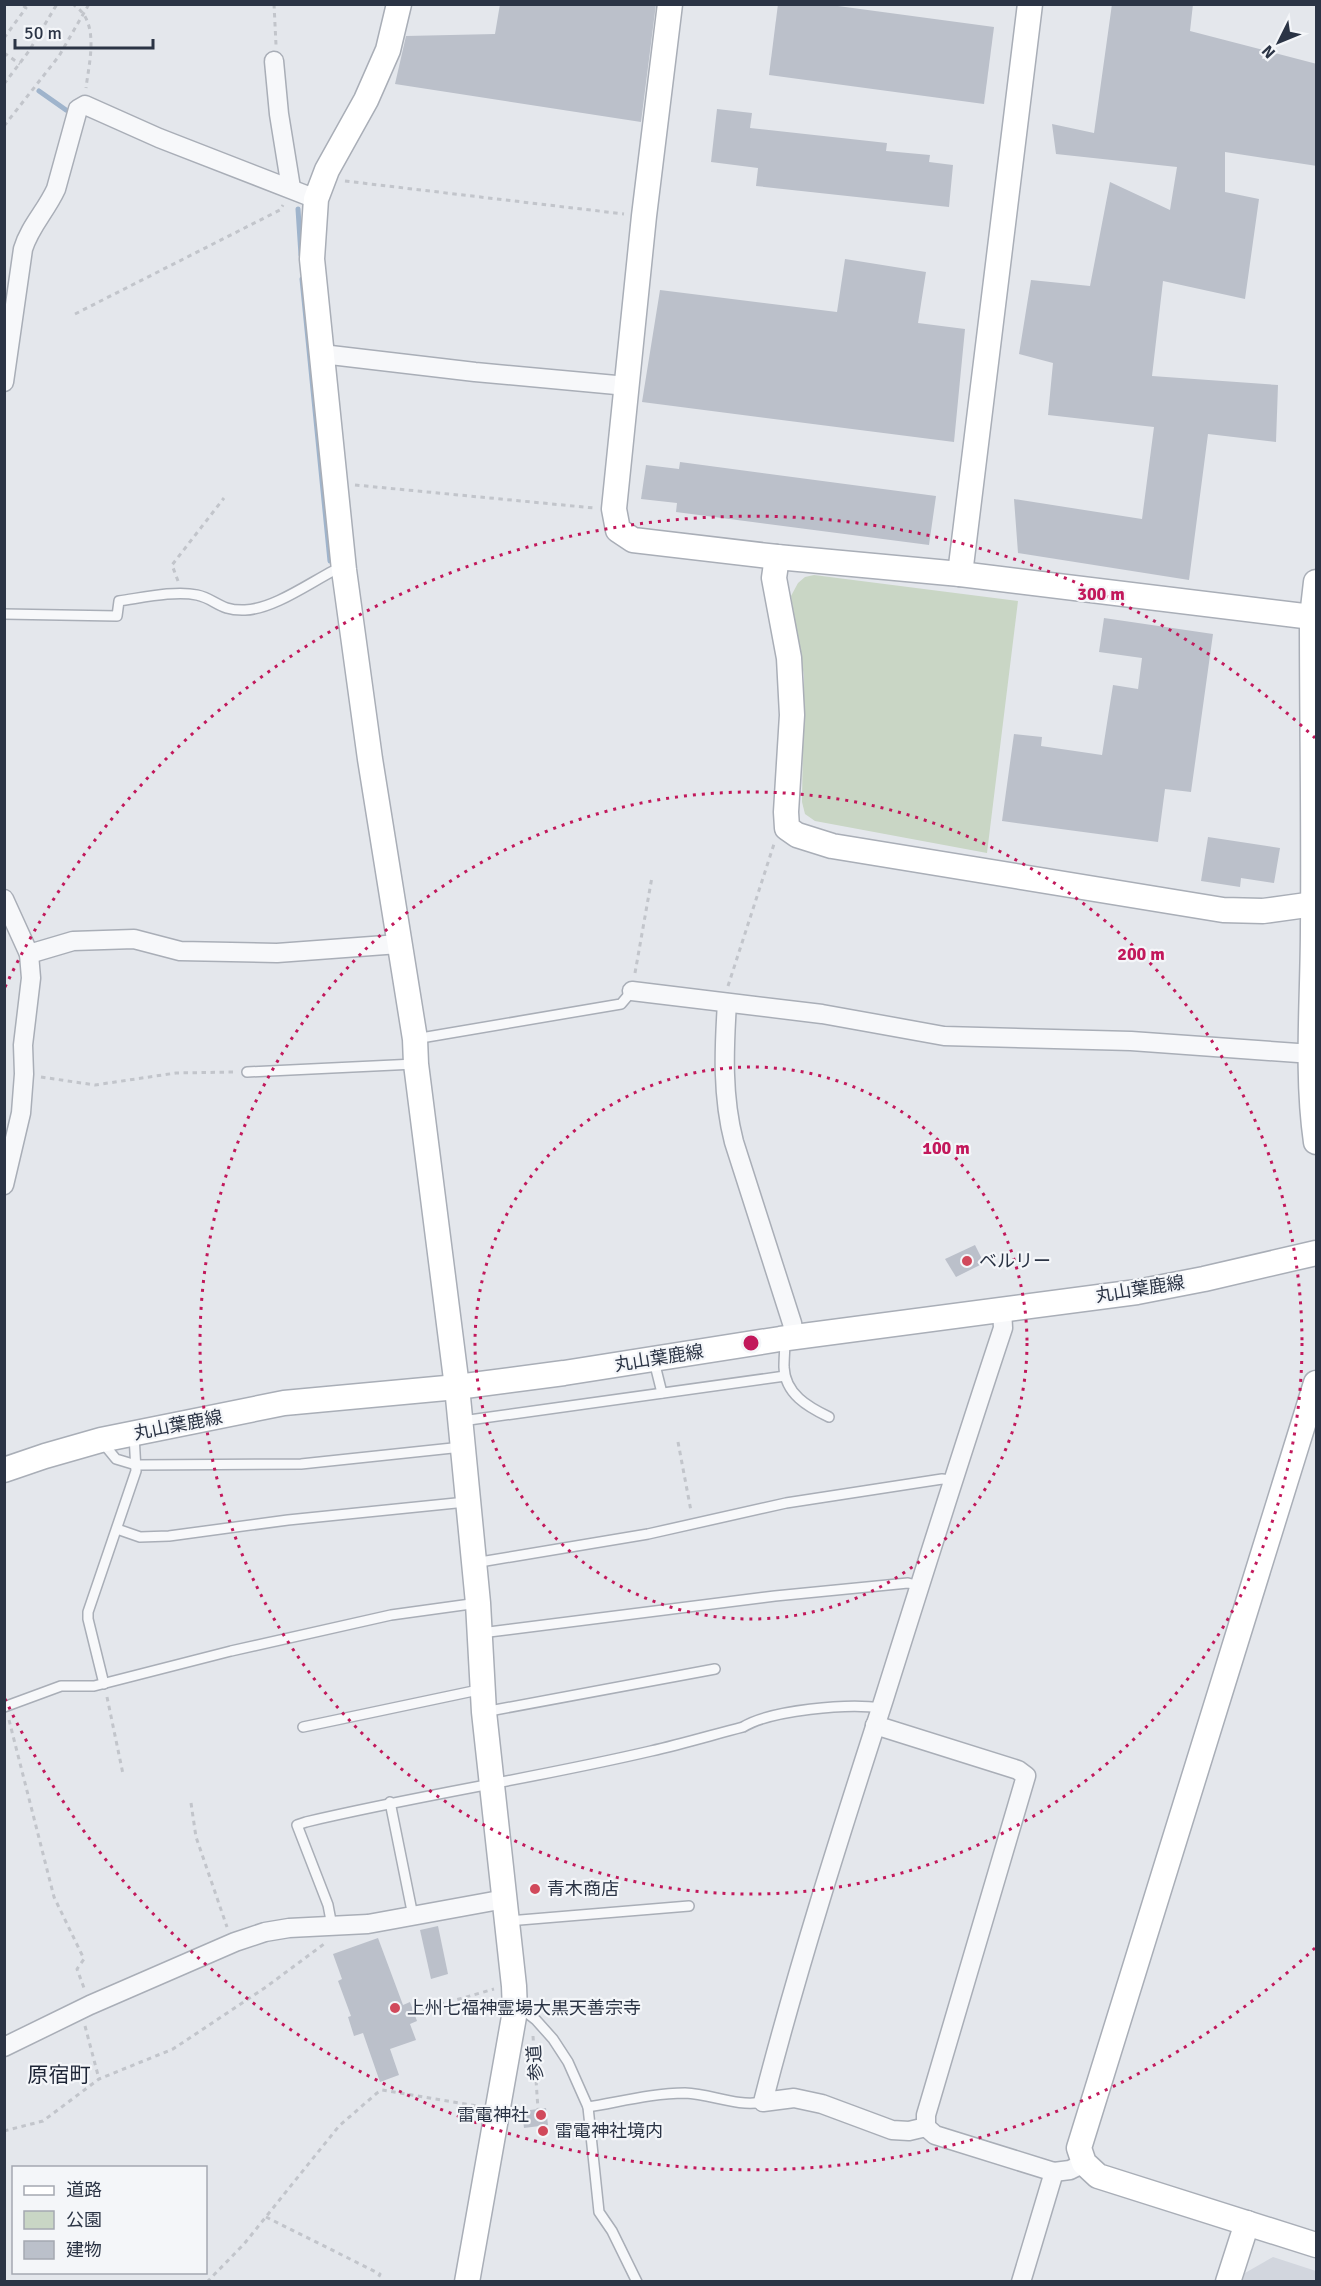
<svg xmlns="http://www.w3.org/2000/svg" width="1321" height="2286" font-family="Signika,'Noto Sans JP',sans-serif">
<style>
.built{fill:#d2d6de}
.green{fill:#c9d6c5}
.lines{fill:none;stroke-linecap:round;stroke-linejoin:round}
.stream{stroke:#9fb4cc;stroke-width:5}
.building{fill:#bbc0ca}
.lane-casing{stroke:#a9aeb7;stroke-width:12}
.street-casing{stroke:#a9aeb7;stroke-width:21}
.secondary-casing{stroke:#a9aeb7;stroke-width:27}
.path{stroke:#c2c5cb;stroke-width:3;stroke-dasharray:4.5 4.5;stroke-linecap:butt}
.lane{stroke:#f7f8fa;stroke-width:9}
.street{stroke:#f7f8fa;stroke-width:18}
.secondary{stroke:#fff;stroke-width:24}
.ring{fill:none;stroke:#c2185b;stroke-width:3;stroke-dasharray:3 6}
.poi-dot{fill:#d1495b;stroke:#f4f6f9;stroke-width:2}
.labels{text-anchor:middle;stroke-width:4.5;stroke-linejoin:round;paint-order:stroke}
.poi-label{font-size:18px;fill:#2b3445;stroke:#f4f6f9;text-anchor:start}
.street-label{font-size:18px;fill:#2b3445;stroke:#f4f6f9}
.quarter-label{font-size:21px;fill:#1d2536;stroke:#f4f6f9}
.centre{fill:#c2185b;stroke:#f4f6f9;stroke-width:3}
.ring-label{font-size:18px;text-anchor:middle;font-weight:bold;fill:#c2185b;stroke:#f4f6f9;stroke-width:4.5;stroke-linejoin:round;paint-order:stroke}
</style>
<rect width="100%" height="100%" fill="#e4e7ec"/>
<!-- built -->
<polygon class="built" points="1273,2257 1316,2271 1316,2281 1242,2281 1245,2273"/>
<!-- green -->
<polygon class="green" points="814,575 1018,601 987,853 815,821 805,814 802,802 804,676 791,596 798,583 805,577"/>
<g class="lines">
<!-- stream -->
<g class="stream">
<polyline points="39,91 66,110"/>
<polyline points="298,209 301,255"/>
<polyline points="302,279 330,561"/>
</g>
</g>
<!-- building -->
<g class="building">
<polygon points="500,4 656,4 641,122 395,84 406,36 495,34"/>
<polygon points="778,4 823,4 994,27 984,104 769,75"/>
<polygon points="1112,4 1193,4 1190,31 1317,64 1317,166 1225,152 1225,192 1259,199 1245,299 1163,281 1152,376 1278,385 1276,442 1208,434 1189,580 1018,553 1014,499 1142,519 1154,427 1048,415 1053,363 1019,354 1031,280 1090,286 1110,182 1170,210 1177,167 1056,154 1052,124 1094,133"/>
<polygon points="717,109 752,113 750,128 887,143 886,151 930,155 929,162 953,165 949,207 756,186 758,168 711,162"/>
<polygon points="845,259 926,272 918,323 965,329 954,442 642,402 660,290 837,312"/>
<polygon points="680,462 936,496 929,545 676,512 677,503 641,499 646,465 679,469"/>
<polygon points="1104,618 1213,634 1191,792 1165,789 1158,842 1002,821 1014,734 1042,737 1041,746 1102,755 1113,685 1138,689 1142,658 1099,652"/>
<polygon points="1208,837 1280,848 1274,883 1241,878 1240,887 1201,881"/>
<polygon points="975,1245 984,1263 956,1277 945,1259"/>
<polygon points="438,1926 448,1974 431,1979 420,1930"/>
<polygon points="378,1938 403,2005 410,2002 417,2021 410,2024 416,2040 390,2049 399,2075 380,2082 363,2033 354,2036 348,2017 351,2016 338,1981 342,1979 333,1954"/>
<polygon points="546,2108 548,2125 524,2128 522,2111"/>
</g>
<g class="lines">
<!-- lane casing -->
<g class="lane-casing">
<g id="lane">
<path d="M4 614 117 616 119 601C141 598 175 590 197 595 216 599 219 611 245 610 273 609 308 584 333 571L342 570"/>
<polyline points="415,1039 621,1004 632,991"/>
<polyline points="247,1072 415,1064"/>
<path d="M785 1339C785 1348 784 1358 784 1367 785 1394 808 1407 829 1417"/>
<polyline points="654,1361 662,1393"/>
<polyline points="462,1421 785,1376"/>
<polyline points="102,1442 116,1459 136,1465 301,1464 462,1447"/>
<polyline points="117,1529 140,1537 169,1536 288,1520 466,1502"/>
<polyline points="474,1563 648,1534 786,1503 942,1479 952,1480"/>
<polyline points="481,1633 775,1596 908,1583 920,1586"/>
<polyline points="104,1684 88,1619 88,1612 136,1471 134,1435"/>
<polyline points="4,1707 61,1686 94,1686 231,1651 391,1615 478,1603"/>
<polyline points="484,1712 715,1669"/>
<polyline points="303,1727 483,1689"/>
<polyline points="390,1802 413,1916"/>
<polyline points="507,1921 689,1906"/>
<path d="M332 1926 328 1905 297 1825 306 1822C420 1795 536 1778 651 1751 682 1744 712 1735 743 1727 771 1710 848 1703 881 1708"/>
<polyline points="517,2012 527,2013 536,2020 553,2039 568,2062 588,2107 599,2212 612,2231 637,2282"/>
<path d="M588 2107C619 2102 653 2093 685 2093 712 2094 736 2107 763 2102"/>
</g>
</g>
<!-- street casing -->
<g class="street-casing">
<g id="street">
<polyline points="274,61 279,114 291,188"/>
<polyline points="322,354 475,372 627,386"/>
<path d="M4 382 23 249C30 226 46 211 56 189L78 109 85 105 159 138 316 199"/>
<polyline points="4,899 29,954 31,978 23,1045 24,1074 21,1113 4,1185"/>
<polyline points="29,954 73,941 134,939 180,951 277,953 399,944"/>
<polyline points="632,991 822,1014 944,1036 1131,1041 1312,1054"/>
<path d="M727 1003C724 1050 722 1096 734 1142L792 1323 795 1338"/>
<polyline points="875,1725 1018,1770 1026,1776 926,2115 926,2127 935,2135 1054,2172 1070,2170 1084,2163"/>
<polyline points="4,2047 90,2005 235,1942 265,1932 289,1928 368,1924 505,1899"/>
<path d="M926 2127 909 2131 892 2130 822 2104 794 2098 763 2102C798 1966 841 1832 884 1699 923 1575 962 1451 1003 1328L1002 1309"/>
<polyline points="1021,2282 1054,2172"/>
</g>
</g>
<!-- secondary casing -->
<g class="secondary-casing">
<g id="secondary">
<polyline points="399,4 388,50 366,100 327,170 316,199 312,259 344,570 370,759 415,1039 416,1064 457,1387 478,1603 484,1712 514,1986 515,2011 467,2282"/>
<polyline points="670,4 644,216 614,509 618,530 633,540 777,557 960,574 1312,617"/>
<polyline points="777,557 774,578 789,658 792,715 786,812 787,828 797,835 832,846 1223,910 1263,911 1314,904"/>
<polyline points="960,574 1030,4"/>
<path d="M1316 582 1312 617C1312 721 1314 824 1313 928 1313 999 1306 1073 1316 1142"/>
<polyline points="1316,1383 1079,2148 1084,2163 1098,2176 1316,2245"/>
<polyline points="4,1470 45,1456 101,1440 284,1403 457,1387 564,1373 780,1339 1137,1292 1204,1279 1316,1253"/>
<polyline points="1228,2282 1247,2223"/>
</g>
</g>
<!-- path -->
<g class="path">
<path d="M72 4C101 20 89 62 86 88"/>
<polyline points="274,4 276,45"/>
<polyline points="4,38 26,8 21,4"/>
<polyline points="4,53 20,64"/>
<polyline points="4,84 29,51 57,4"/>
<polyline points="4,126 59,56 89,4"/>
<polyline points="345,181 624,214"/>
<polyline points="75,314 280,210 283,205"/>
<polyline points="355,485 594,508"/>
<polyline points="178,581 172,565 224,498"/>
<polyline points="635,973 652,877"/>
<polyline points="728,986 774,844"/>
<polyline points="41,1077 95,1085 176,1073 234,1072"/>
<polyline points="678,1442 691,1511"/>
<polyline points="107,1697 123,1774"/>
<polyline points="9,1720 54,1897 84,1959 77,1969 84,1988"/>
<polyline points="191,1803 196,1837 227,1927"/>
<polyline points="414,2012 494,1989"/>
<polyline points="85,2026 99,2079"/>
<polyline points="533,2036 538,2109"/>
<polyline points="4,2131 43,2121 99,2079 173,2049 266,1987 324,1944"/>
<polyline points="266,2217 380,2274 376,2282"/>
<polyline points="207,2282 244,2244 339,2126 377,2093 382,2090 477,2106"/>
</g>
<!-- lane -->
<use href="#lane" class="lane"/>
<!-- street -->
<use href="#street" class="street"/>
<!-- secondary -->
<use href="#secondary" class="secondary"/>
</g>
<!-- distance rings -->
<g class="ring">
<circle cx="751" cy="1343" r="276"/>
<circle cx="751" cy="1343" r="551"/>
<path d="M1315 1948A827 827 0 0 1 5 1699M5 987A827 827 0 0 1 1315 738"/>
</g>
<!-- markers -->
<g class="poi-dot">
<circle cx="967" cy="1261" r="6"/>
<circle cx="535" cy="1889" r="6"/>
<circle cx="395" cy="2008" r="6"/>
<circle cx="541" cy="2115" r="6"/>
<circle cx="543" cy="2131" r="6"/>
</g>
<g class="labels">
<!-- poi labels -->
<g class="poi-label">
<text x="979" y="1267">ベルリー</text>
<text x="547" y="1895">青木商店</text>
<text x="407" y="2014">上州七福神霊場大黒天善宗寺</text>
<text x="529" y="2121" text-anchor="end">雷電神社</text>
<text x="555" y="2137">雷電神社境内</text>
</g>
<!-- street labels -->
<g class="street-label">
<text transform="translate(1140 1289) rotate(-9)" y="6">丸山葉鹿線</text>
<text transform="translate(659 1358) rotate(-9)" y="6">丸山葉鹿線</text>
<text transform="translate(178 1425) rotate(-11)" y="6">丸山葉鹿線</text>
<text transform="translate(535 2063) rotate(-94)" y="6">参道</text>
</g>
<!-- quarter labels -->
<g class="quarter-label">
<text x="59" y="2082">原宿町</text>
</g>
</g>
<circle cx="751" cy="1343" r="9" class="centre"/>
<g class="ring-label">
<text x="1101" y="600">300 m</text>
<text x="1141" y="960">200 m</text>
<text x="946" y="1154">100 m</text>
</g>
<!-- border -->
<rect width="1321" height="2286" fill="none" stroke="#2b3445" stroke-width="12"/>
<!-- legend -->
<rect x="12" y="2166" width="195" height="108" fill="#f4f6f9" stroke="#a4a8b1" stroke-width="1.5"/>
<rect x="24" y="2186" width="30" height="9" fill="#ffffff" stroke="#a4a8b1" stroke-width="1.5"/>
<text x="66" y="2196" font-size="18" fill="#2b3445">道路</text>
<rect x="24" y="2211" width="30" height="18" fill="#c9d6c5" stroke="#a4a8b1" stroke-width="1.5"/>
<text x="66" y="2226" font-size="18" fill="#2b3445">公園</text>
<rect x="24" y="2241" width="30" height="18" fill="#bbc0ca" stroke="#a4a8b1" stroke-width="1.5"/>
<text x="66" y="2256" font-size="18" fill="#2b3445">建物</text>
<!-- north arrow -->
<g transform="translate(1279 42) rotate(227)" stroke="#f4f6f9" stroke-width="4.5" paint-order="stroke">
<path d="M0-4.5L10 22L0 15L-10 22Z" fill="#2b3445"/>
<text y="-9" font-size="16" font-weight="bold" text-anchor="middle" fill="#2b3445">N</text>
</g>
<!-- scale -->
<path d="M15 39v9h138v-9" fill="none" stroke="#2b3445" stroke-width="3"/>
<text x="24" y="39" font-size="18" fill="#2b3445" stroke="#f4f6f9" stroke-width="4.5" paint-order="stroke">50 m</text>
</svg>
